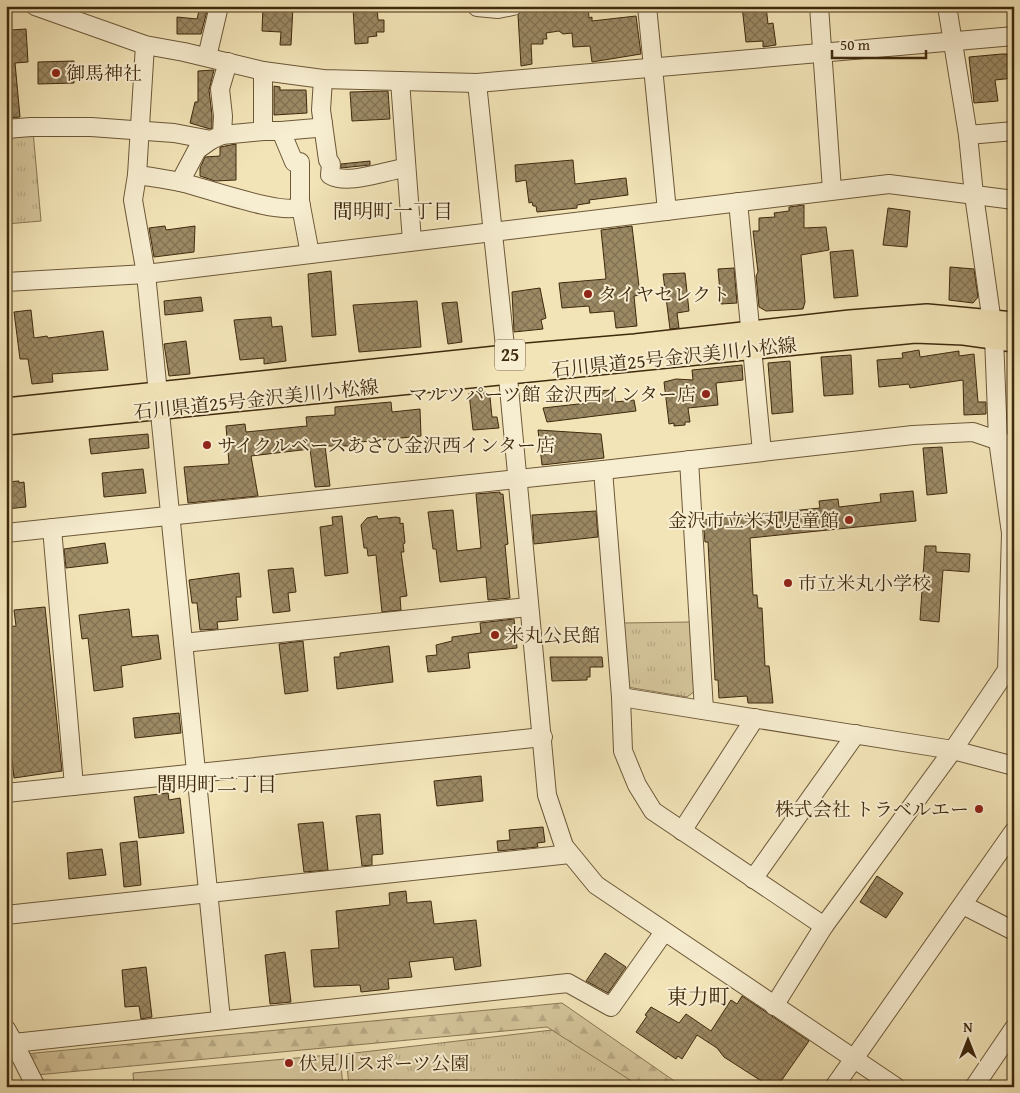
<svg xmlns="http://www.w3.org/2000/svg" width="1020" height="1093" font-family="'Gentium Book Plus','Noto Serif JP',serif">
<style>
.grass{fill:url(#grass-tufts);stroke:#8a7654}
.forest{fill:url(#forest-firs);stroke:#8a7654}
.garden{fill:#d4c49a;stroke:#8a7654}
.building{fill:url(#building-cross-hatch);stroke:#3f290d}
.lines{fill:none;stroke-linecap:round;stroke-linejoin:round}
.minor-casing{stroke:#6c5838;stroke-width:20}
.major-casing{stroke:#3f290d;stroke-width:24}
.minor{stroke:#f7edd0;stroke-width:18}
.major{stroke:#f2e4b7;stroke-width:21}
.poi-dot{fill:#8f2418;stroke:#f7edd0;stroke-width:2}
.labels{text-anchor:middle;stroke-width:4;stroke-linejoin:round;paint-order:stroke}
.shield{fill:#f7edd0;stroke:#766448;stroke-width:1}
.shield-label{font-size:18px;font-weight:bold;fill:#3f290d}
.poi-label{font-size:19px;fill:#3f290d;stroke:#f7edd0;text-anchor:start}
.street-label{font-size:19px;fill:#3f290d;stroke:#f7edd0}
.neighbourhood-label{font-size:20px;fill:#3f290d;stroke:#f7edd0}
.quarter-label{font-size:21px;fill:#3f290d;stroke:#f7edd0}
</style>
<defs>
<pattern id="grass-tufts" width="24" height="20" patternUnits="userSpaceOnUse" patternTransform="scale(1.25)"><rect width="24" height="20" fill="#d4c49a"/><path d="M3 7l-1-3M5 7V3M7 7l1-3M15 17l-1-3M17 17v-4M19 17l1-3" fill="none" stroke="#b7a884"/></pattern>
<pattern id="forest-firs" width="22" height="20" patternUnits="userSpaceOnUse" patternTransform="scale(1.25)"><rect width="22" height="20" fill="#d4c49a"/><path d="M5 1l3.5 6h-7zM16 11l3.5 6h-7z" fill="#b7a884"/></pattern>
<pattern id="building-cross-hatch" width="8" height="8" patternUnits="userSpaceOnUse" patternTransform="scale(1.25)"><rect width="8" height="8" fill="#9c8a65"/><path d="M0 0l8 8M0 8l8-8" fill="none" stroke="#817152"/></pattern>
</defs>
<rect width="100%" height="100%" fill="#f2e4b7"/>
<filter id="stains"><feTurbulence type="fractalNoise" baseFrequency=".004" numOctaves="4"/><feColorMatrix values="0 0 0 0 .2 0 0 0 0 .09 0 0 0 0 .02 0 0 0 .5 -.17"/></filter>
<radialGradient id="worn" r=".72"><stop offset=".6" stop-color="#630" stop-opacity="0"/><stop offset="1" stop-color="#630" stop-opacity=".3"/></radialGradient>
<!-- grass -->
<g class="grass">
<polygon points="33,131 41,221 6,224 6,134"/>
<polygon points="691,622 695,691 687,697 627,687 623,623"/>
<polygon points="561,1029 639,1075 635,1087 349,1087 346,1054"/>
</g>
<!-- forest -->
<polygon class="forest" points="562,1003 683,1087 641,1087 547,1027 36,1075 25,1054"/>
<!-- garden -->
<polygon class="garden" points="340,1054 343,1087 134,1087 133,1073"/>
<!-- building -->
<g class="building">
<polygon points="263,6 293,6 291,45 280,45 281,32 262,31"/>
<polygon points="377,6 378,20 384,20 384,32 376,32 377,36 368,37 368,43 355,44 353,8"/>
<polygon points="523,6 588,6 589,18 592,17 592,21 636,16 641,54 592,62 590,46 573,47 572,33 563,34 559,31 546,33 547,39 543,39 543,44 531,44 532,64 521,66 518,15"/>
<polygon points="742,6 766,6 768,24 773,23 776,45 763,47 763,41 746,42"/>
<polygon points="199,11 207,11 201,34 177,34 177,17 197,19"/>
<polygon points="26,29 28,62 15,63 20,117 6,118 6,35 12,35 11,30"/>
<polygon points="1002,54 1014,54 1014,78 995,80 998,101 974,103 969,57"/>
<polygon points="74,61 74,83 38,84 38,62"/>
<polygon points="214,70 209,90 212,115 212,128 210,129 190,123 195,102 198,102 198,71"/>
<polygon points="274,86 280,87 280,90 306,90 307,113 274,115"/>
<polygon points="388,91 390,119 352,121 350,92"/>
<polygon points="236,144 236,180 215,181 200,176 200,168 205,157 220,156 220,147"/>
<polygon points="573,160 575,184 626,178 628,195 589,200 590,203 577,205 577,208 537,212 536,206 533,206 532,202 529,203 526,180 516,182 515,165"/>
<polygon points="370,161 370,165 341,168 341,164"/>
<polygon points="804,205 804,228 826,227 829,250 801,255 805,302 803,309 766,311 759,307 756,276 758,272 753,231 759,231 759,218 775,217 774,213 789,211 789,207"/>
<polygon points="888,208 910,211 907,247 883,245"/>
<polygon points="165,226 166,230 195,226 194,252 154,257 149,228"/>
<polygon points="632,226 640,295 634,296 637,326 616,328 614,311 590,313 589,306 562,308 559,283 606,279 601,230"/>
<polygon points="853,250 858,296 834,298 830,252"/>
<polygon points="950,267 974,269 978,297 973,303 949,300"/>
<polygon points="734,268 737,303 721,304 718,269"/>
<polygon points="331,271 336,335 312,337 308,274"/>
<polygon points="685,273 689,311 677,313 679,328 670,329 663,274"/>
<polygon points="540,288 546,318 541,320 543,329 514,332 512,292"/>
<polygon points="201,297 203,311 165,315 164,301"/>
<polygon points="417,301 421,347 359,352 353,305"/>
<polygon points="457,302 462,342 448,344 442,303"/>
<polygon points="31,310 34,338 47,336 48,338 103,331 108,370 52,374 53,382 32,384 28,359 20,359 14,312"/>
<polygon points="271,317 272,327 282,326 286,361 264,364 264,358 240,360 234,320"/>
<polygon points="186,341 190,374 169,376 164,344"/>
<polygon points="919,350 920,357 959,351 959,356 974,354 978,402 986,402 986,414 964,415 963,380 910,388 909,384 879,387 877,360 903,358 902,353"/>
<polygon points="851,355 853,394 824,396 821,357"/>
<polygon points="790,361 793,412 772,414 768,363"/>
<polygon points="742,365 743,380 716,383 718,405 688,408 690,422 685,422 685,425 674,426 674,423 669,424 664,382 676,379 693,380 692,370"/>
<polygon points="614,390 615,402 634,400 636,411 547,422 543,408 596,402 594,391"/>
<polygon points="486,392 490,397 492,417 497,417 499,428 473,430 469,393"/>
<polygon points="391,402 392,412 420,409 421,436 351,443 352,446 325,446 330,486 315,487 310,449 251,456 258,496 188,503 184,467 229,464 226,426 245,424 246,432 307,426 306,417 335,415 335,407"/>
<polygon points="538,430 601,434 604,458 542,465"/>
<polygon points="148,434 149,448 91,454 89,439"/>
<polygon points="942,447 947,493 927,495 923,448"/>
<polygon points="143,469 146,493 104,497 102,473"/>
<polygon points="19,481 19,483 24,482 26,507 6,509 6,482"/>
<polygon points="913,491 916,521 750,538 753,595 757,595 758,608 762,608 765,666 769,666 773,703 748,703 747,696 719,698 718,680 715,680 708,542 705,542 703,520 820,508 819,501 838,499 839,507 881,502 880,494"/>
<polygon points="500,492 500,494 503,494 508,544 505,545 510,598 488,600 486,577 440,582 436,549 433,549 428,512 453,510 457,551 481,548 476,494"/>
<polygon points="596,511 598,537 534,544 532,515"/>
<polygon points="342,516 348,573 325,576 320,527 333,525 332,517"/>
<polygon points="377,516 378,519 396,517 400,518 400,524 403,523 405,543 403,544 404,552 401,552 407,596 400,597 401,610 382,612 376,555 368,556 367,548 364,548 361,525 367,518"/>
<polygon points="105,543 108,563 66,568 64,549"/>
<polygon points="925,546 936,546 936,552 970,554 969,572 943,570 939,622 920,620"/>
<polygon points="293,568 296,592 288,593 290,611 273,613 268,570"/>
<polygon points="239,573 241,597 236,597 238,620 217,622 218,629 200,630 197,603 192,603 189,580"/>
<polygon points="45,607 62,771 14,778 9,732 6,732 6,627 16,626 14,610"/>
<polygon points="129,609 132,637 158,635 161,659 121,666 123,687 94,691 88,638 82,639 79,615"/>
<polygon points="514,619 517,648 468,653 470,668 428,672 426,656 437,655 436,645 452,641 452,637 481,633 480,623"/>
<polygon points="303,641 308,691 285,694 279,644"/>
<polygon points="389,646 393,682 337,689 334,657 340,657 340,653"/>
<polygon points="550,657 602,657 603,667 590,667 590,677 587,677 587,680 552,681"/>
<polygon points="179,713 181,733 135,738 133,718"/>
<polygon points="481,776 483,801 437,806 434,781"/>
<polygon points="168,793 169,800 180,798 184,833 139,838 134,797"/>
<polygon points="380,814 383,854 372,855 372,865 362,866 356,816"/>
<polygon points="323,822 328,870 304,872 298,824"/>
<polygon points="543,827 545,842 537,843 538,847 498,851 497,841 510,840 509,830"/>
<polygon points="137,841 141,885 124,887 120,843"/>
<polygon points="102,849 106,875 69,879 67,853"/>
<polygon points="877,876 903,893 886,918 860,902"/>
<polygon points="406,891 407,903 431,901 434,924 476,920 481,966 455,970 453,957 409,962 412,977 388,979 389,989 361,992 360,985 314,987 311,950 339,948 336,911 390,905 389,893"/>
<polygon points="285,952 291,1002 270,1004 265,955"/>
<polygon points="605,953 626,967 608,993 586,981"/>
<polygon points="146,967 152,1017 141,1019 139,1006 125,1007 122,970"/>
<polygon points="742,996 809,1041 777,1087 766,1084 724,1057 717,1048 697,1035 682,1059 678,1056 676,1059 636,1032 647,1016 645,1015 651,1007 679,1023 686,1014 711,1031 731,1000 737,1004"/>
</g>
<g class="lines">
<!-- minor casing -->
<g class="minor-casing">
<g id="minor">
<polyline points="35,6 145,45 184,52 263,71 323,79 477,83 1014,36"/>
<polyline points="647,6 667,211"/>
<polyline points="819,6 832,190"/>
<polyline points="477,7 498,9 513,6"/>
<polyline points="145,45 137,175 133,200 146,274 221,1020"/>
<polyline points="207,57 219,6"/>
<path d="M323 79 321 110 328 160 331 164 330 175C348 186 386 170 406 168"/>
<polyline points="400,81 412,241"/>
<polyline points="477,83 506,356 547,795 564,846 596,885 896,1087"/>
<polyline points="6,129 31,127 91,127 174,133 211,140 222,135 263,131 263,71"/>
<polyline points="263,131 281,131 294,162 300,162 300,201 310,254"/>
<polyline points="281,131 316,128 323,123"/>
<polyline points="222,135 223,116 220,89 228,62"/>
<polyline points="968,135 1014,131"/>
<path d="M137 175C152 177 166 179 180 182 203 187 284 217 301 206"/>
<polyline points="180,182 197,150 211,140"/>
<polyline points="738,202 762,452"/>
<polyline points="6,282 146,274 889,184 1014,200"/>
<polyline points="689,460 704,710"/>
<polyline points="603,470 621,697 623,751 637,785 653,811 824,926"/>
<polyline points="52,528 74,786"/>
<polyline points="6,533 603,470 913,435 973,432 1014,446"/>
<polyline points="183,643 528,607"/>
<polyline points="621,697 953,750 1014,766"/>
<polyline points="6,793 543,737"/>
<polyline points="682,831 755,718"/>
<polyline points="753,879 856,734"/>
<polyline points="963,905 1014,931"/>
<polyline points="6,915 570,854"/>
<polyline points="774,1006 824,926 953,750 1007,670 1011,533 998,440 994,337 974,195 968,135 947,6"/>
<polyline points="6,1029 14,1043 568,983 611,1007 664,932"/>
<polyline points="14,1043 36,1087"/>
<polyline points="834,1087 1014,831"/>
<polyline points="974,1087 1014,1028"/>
</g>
</g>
<!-- major casing -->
<g class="major-casing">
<g id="major">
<polyline points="6,409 506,356 635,345 850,321 927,315 1014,323"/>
<polyline points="6,424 915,332 964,334 1014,341"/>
</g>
</g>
<!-- minor -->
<use href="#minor" class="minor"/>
<!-- major -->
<use href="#major" class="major"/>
</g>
<!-- markers -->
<g class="poi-dot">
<circle cx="56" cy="73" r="5"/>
<circle cx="588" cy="294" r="5"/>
<circle cx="706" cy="394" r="5"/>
<circle cx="207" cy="445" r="5"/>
<circle cx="849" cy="520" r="5"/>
<circle cx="788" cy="583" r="5"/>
<circle cx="495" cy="635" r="5"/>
<circle cx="979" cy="809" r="5"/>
<circle cx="289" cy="1063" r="5"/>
</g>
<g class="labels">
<!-- shield labels -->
<rect class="shield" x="495" y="339.5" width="30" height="31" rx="4"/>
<g class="shield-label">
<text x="510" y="361">25</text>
</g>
<!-- poi labels -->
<g class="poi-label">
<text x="66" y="80">御馬神社</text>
<text x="598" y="301">タイヤセレクト</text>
<text x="696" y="401" text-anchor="end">マルツパーツ館 金沢西インター店</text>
<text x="217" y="452">サイクルベースあさひ金沢西インター店</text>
<text x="839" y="527" text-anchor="end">金沢市立米丸児童館</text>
<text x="798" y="590">市立米丸小学校</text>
<text x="505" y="642">米丸公民館</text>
<text x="969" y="816" text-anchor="end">株式会社 トラベルエー</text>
<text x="299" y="1070">伏見川スポーツ公園</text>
</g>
<!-- street labels -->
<g class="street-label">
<text transform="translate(674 357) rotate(-6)" y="7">石川県道25号金沢美川小松線</text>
<text transform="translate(256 399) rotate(-6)" y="7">石川県道25号金沢美川小松線</text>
</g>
<!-- neighbourhood labels -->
<g class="neighbourhood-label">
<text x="393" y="218">間明町一丁目</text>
<text x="217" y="791">間明町二丁目</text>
</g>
<!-- quarter labels -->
<g class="quarter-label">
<text x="698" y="1004">東力町</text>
</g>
</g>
<!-- margin -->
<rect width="1020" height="1093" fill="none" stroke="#f2e4b7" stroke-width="25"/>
<rect x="8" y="8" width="1005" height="1078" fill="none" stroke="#3f290d" stroke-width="2.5"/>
<rect x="12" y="12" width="995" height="1068" fill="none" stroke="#3f290d"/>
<!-- north arrow -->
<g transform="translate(968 1040)" stroke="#f7edd0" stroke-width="4" paint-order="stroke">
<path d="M0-4L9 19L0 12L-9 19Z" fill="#3f290d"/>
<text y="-8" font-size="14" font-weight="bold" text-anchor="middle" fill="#3f290d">N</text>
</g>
<!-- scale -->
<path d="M832 50v8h94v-8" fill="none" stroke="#3f290d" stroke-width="2.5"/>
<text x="840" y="50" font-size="15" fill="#3f290d" stroke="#f7edd0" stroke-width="4" paint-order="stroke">50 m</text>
<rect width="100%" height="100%" filter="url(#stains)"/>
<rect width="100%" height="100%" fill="url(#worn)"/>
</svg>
